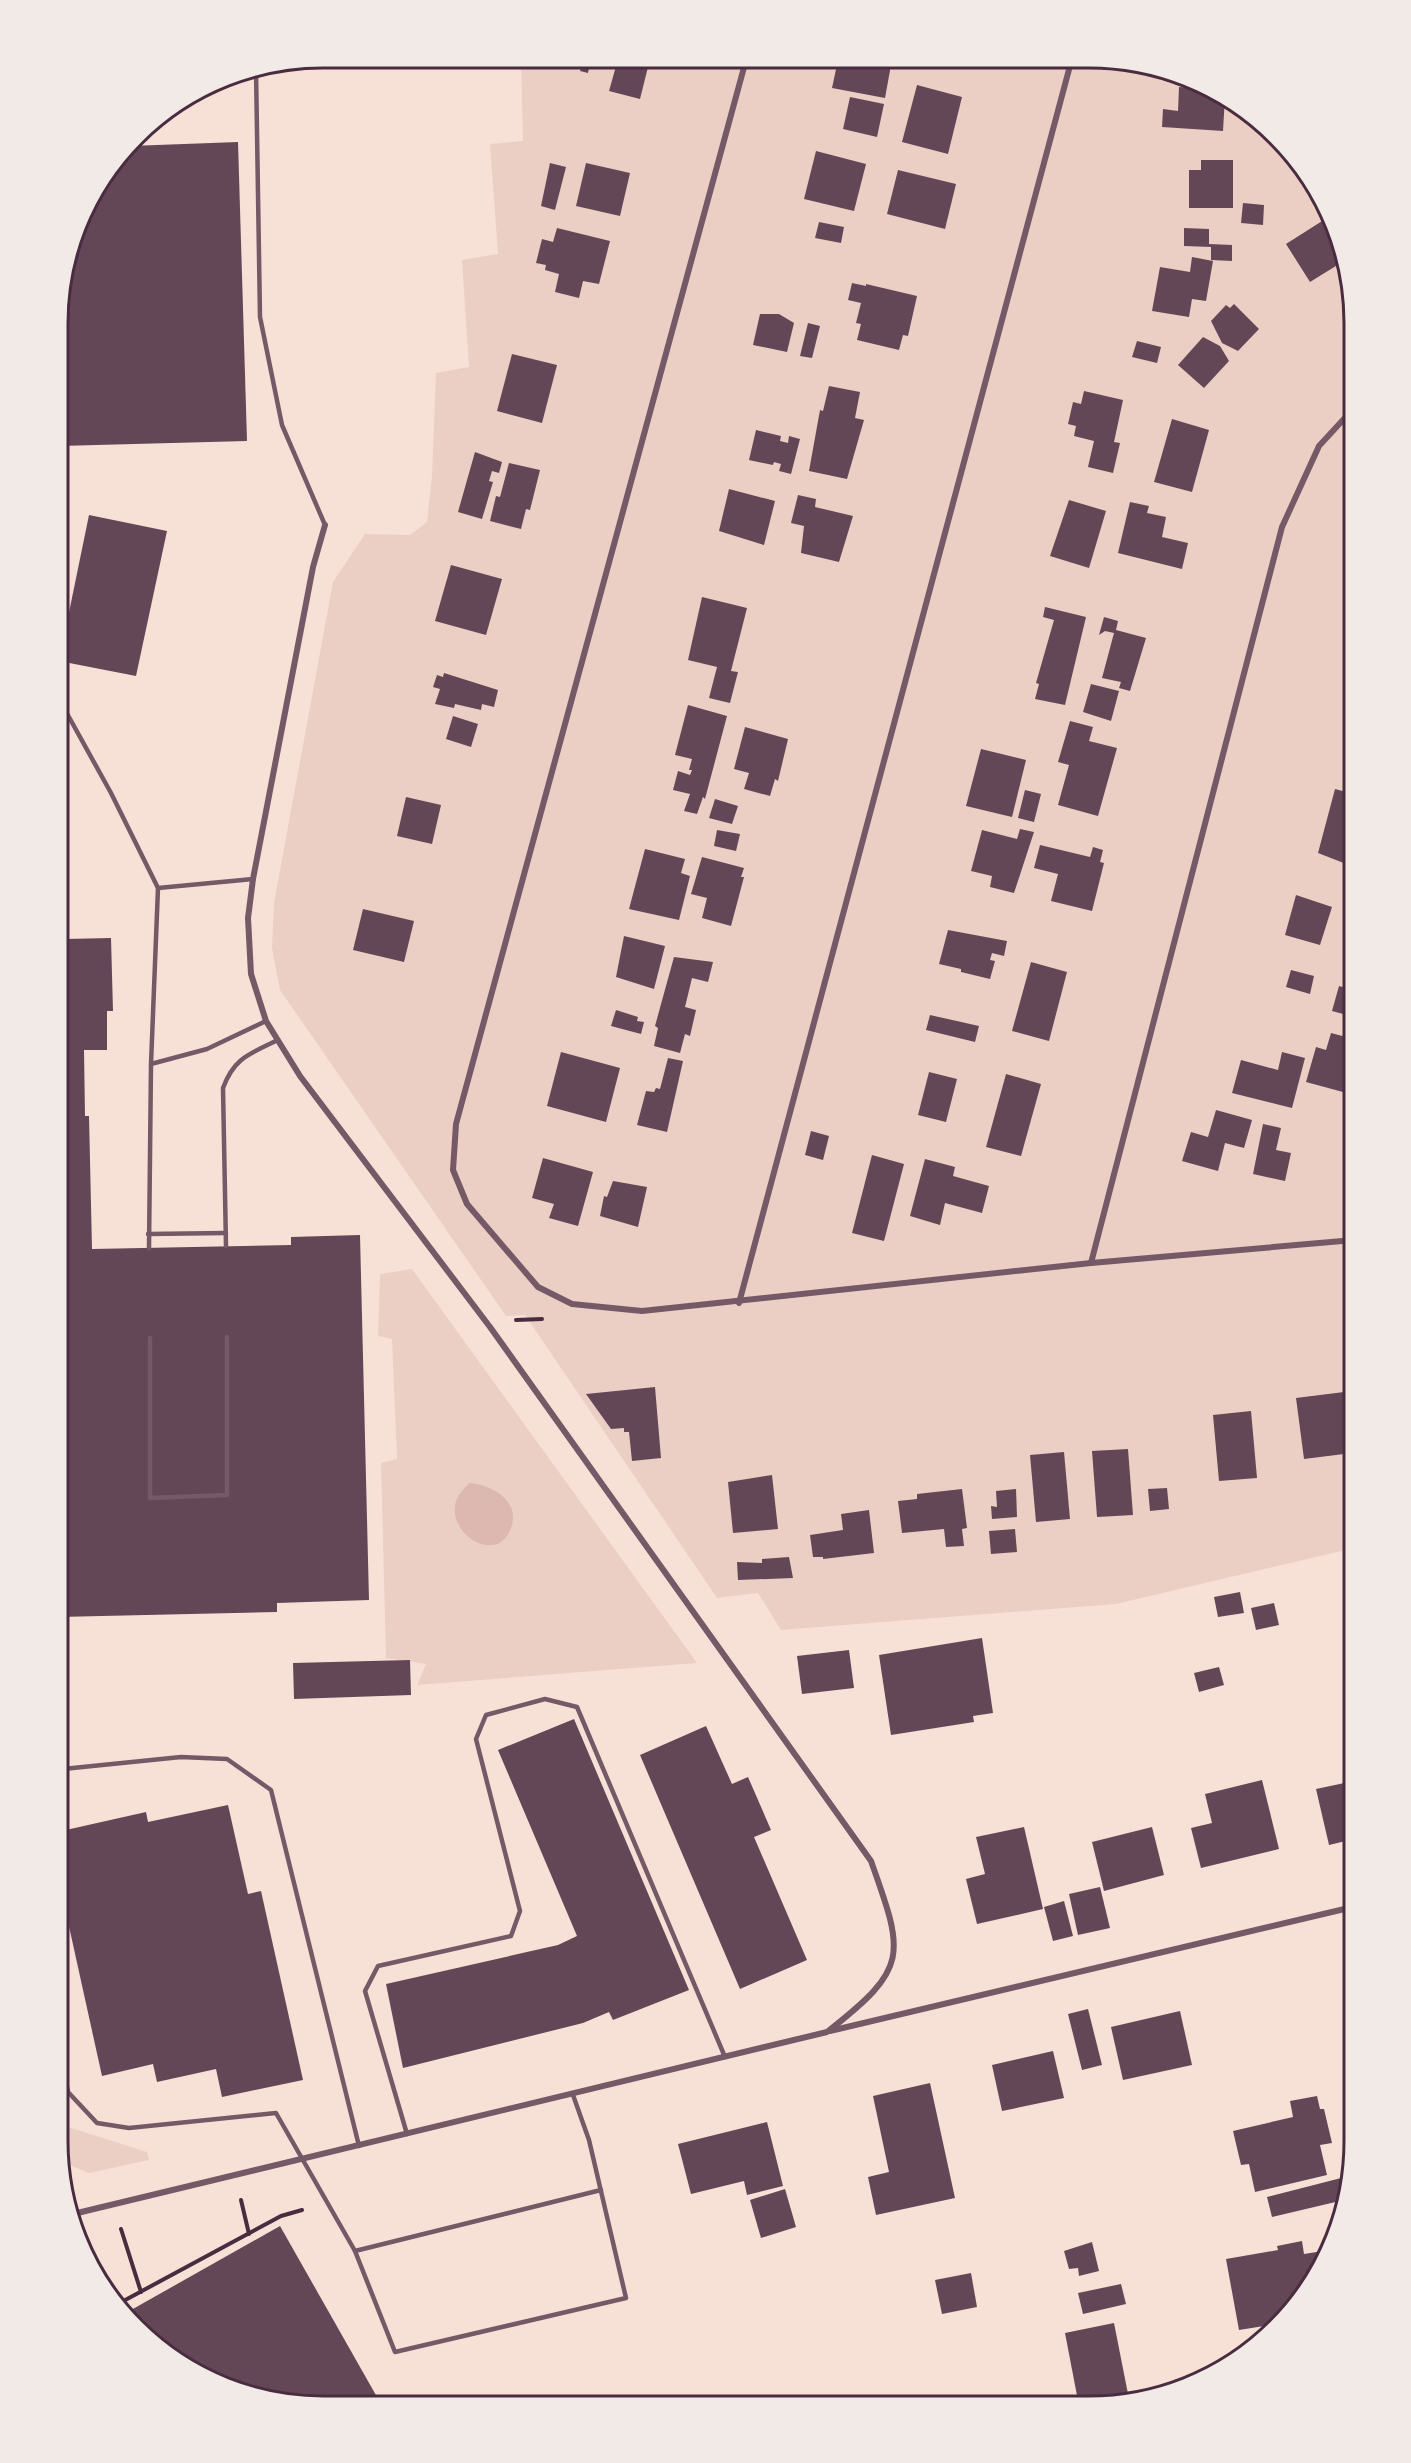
<svg xmlns="http://www.w3.org/2000/svg" width="1411" height="2463" font-family="Raleway,sans-serif">
<style>
.green{fill:#ebcfc5}
.water{fill:#dcb8b0}
.building{fill:#644757}
.lines{fill:none;stroke-linecap:round;stroke-linejoin:round}
.path{stroke:#4a2c40;stroke-width:4}
.service{stroke:#755966;stroke-width:4.5}
.minor{stroke:#755966;stroke-width:6}
.rim{fill:none;stroke:#4a2c40;stroke-width:3}
</style>
<rect width="100%" height="100%" fill="#f7e1d7"/>
<!-- green -->
<g class="green">
<polygon points="521,58 1140,62 1206,84 1263,123 1309,175 1340,237 1354,323 1354,1548 1116,1604 781,1630 758,1593 717,1598 525,1315 506,1316 280,990 272,948 274,903 333,582 365,534 410,535 427,522 432,476 436,373 469,367 462,260 498,254 490,144 523,141"/>
<polygon points="412,1269 697,1663 417,1685 426,1664 386,1658 381,1463 397,1459 392,1339 378,1336 380,1274"/>
<polygon points="68,2127 147,2152 149,2160 89,2173 60,2161 57,2129"/>
</g>
<!-- water -->
<path class="water" d="M470 1483C492 1485 521 1501 511 1528 495 1574 424 1518 470 1483Z"/>
<!-- building -->
<g class="building">
<polygon points="583,59 600,59 597,69 589,68 588,73 580,71"/>
<polygon points="618,59 650,59 640,99 609,91"/>
<polygon points="838,60 867,60 891,65 885,98 832,88"/>
<polygon points="917,85 962,97 948,154 902,142"/>
<polygon points="1179,87 1212,89 1225,97 1223,131 1162,127 1163,109 1178,111"/>
<polygon points="850,97 884,104 877,137 843,129"/>
<polygon points="238,142 247,441 59,446 59,288 85,205 130,146"/>
<polygon points="816,151 866,164 854,211 804,199"/>
<polygon points="1201,160 1233,160 1233,208 1189,208 1189,170 1201,170"/>
<polygon points="550,163 566,167 555,210 541,206"/>
<polygon points="586,163 630,173 620,216 576,206"/>
<polygon points="898,170 956,184 945,229 887,214"/>
<polygon points="1243,203 1264,205 1263,225 1241,223"/>
<polygon points="1330,216 1340,237 1344,261 1310,282 1286,244"/>
<polygon points="819,222 844,227 841,243 815,238"/>
<polygon points="557,228 610,241 599,284 583,281 579,298 555,292 559,274 545,270 546,265 536,263 542,239 553,242"/>
<polygon points="1184,228 1209,229 1209,244 1232,245 1232,261 1211,260 1211,247 1184,246"/>
<polygon points="1192,257 1213,261 1206,301 1192,299 1189,317 1152,311 1160,267 1190,272"/>
<polygon points="852,283 866,286 866,284 917,296 908,336 903,335 899,350 857,340 861,324 856,323 861,303 848,300"/>
<polygon points="1234,304 1259,329 1238,351 1222,343 1211,321 1226,305 1230,308"/>
<polygon points="760,314 779,314 794,323 787,352 753,345"/>
<polygon points="808,323 820,326 812,358 800,356"/>
<polygon points="1203,337 1220,346 1229,361 1204,388 1178,365"/>
<polygon points="1137,341 1161,347 1157,363 1132,357"/>
<polygon points="512,354 557,365 542,423 497,411"/>
<polygon points="829,386 860,392 855,418 864,420 847,479 809,471 820,410 823,411"/>
<polygon points="1084,391 1123,400 1114,442 1120,443 1113,473 1088,467 1094,441 1074,436 1076,426 1068,424 1073,402 1081,404"/>
<polygon points="1172,419 1209,430 1192,492 1154,482"/>
<polygon points="756,430 781,436 780,441 788,443 789,436 800,439 791,474 779,471 781,464 774,462 773,465 749,460"/>
<polygon points="475,452 502,462 499,473 492,471 489,481 493,482 482,519 458,512"/>
<polygon points="509,463 540,470 530,510 526,509 521,529 490,521 496,496 500,497"/>
<polygon points="729,489 775,501 764,545 719,531"/>
<polygon points="798,495 816,499 815,507 853,516 839,562 801,553 804,526 791,523"/>
<polygon points="1069,500 1106,511 1089,568 1050,556"/>
<polygon points="1130,502 1149,506 1147,513 1166,517 1162,537 1188,543 1182,569 1118,553"/>
<polygon points="89,515 167,531 136,676 59,661"/>
<polygon points="451,565 502,579 486,635 435,621"/>
<polygon points="702,597 747,608 731,671 738,672 730,703 709,698 717,667 688,660"/>
<polygon points="1045,607 1086,617 1065,705 1035,699 1039,684 1036,683 1054,620 1043,617"/>
<polygon points="1104,617 1118,621 1116,630 1146,638 1130,691 1119,688 1121,682 1102,678 1114,633 1105,631 1099,635"/>
<polygon points="444,673 498,690 494,707 482,704 481,710 455,704 454,708 435,704 440,689 433,687 437,675 443,677"/>
<polygon points="1091,684 1119,691 1111,721 1083,712"/>
<polygon points="688,705 727,716 705,799 703,797 697,814 684,811 690,794 673,790 678,771 690,775 692,770 689,770 692,759 675,755"/>
<polygon points="453,716 478,724 471,747 446,739"/>
<polygon points="1070,721 1093,727 1089,741 1117,748 1098,816 1058,805 1069,765 1058,762"/>
<polygon points="745,727 788,739 778,781 775,779 770,796 744,789 749,773 734,769"/>
<polygon points="981,749 1026,760 1012,817 966,806"/>
<polygon points="1335,789 1354,794 1354,867 1318,853"/>
<polygon points="1025,790 1041,794 1034,822 1018,818"/>
<polygon points="406,797 441,805 432,844 397,836"/>
<polygon points="715,799 738,806 732,824 709,818"/>
<polygon points="1020,829 1034,832 1014,893 990,887 992,876 971,871 982,830 1017,839"/>
<polygon points="717,830 740,834 736,851 714,846"/>
<polygon points="1040,845 1090,857 1093,847 1103,850 1100,862 1104,863 1092,911 1051,901 1058,874 1034,868"/>
<polygon points="645,849 685,859 681,873 690,876 679,920 629,909"/>
<polygon points="702,857 744,868 741,877 744,877 731,926 702,918 707,898 691,894"/>
<polygon points="1296,895 1332,907 1320,945 1285,935"/>
<polygon points="363,909 414,921 404,962 353,950"/>
<polygon points="1353,920 1354,920 1354,960 1344,957"/>
<polygon points="948,930 1007,941 1004,956 992,953 990,960 995,961 990,979 961,972 961,969 939,964"/>
<polygon points="58,933 65,933 65,939 111,938 113,1011 107,1011 107,1050 84,1050 85,1116 89,1116 92,1249 291,1245 291,1237 360,1235 369,1600 277,1603 277,1612 58,1617"/>
<polygon points="624,936 665,946 654,989 616,977"/>
<polygon points="674,957 713,962 708,982 692,978 685,1007 696,1010 690,1036 685,1034 680,1053 654,1046 658,1028 655,1026"/>
<polygon points="1031,962 1067,972 1049,1041 1012,1031"/>
<polygon points="1291,970 1314,976 1310,994 1286,987"/>
<polygon points="1339,986 1354,990 1354,1017 1332,1011"/>
<polygon points="616,1010 638,1017 637,1021 644,1022 641,1034 611,1026"/>
<polygon points="930,1015 979,1026 975,1042 926,1030"/>
<polygon points="1331,1033 1354,1039 1354,1095 1306,1082 1316,1047 1326,1050"/>
<polygon points="561,1052 620,1068 606,1122 547,1106"/>
<polygon points="1282,1052 1305,1058 1292,1108 1232,1093 1241,1060 1278,1070"/>
<polygon points="668,1058 683,1061 667,1132 637,1125 646,1091 654,1092 656,1088 660,1089"/>
<polygon points="929,1072 957,1079 946,1122 918,1115"/>
<polygon points="1006,1074 1041,1084 1021,1156 986,1147"/>
<polygon points="1216,1110 1252,1120 1244,1148 1225,1143 1218,1171 1182,1161 1191,1132 1208,1137"/>
<polygon points="1263,1124 1281,1128 1276,1150 1291,1153 1285,1181 1253,1174"/>
<polygon points="811,1131 829,1136 823,1160 805,1155"/>
<polygon points="872,1155 904,1164 884,1241 852,1233"/>
<polygon points="543,1158 593,1172 578,1226 549,1218 554,1204 532,1198"/>
<polygon points="925,1159 955,1167 953,1176 989,1186 982,1213 945,1203 940,1225 910,1216"/>
<polygon points="613,1181 647,1187 638,1227 600,1216 604,1196 607,1197"/>
<polygon points="655,1387 661,1458 632,1461 629,1432 624,1432 624,1428 611,1429 586,1394"/>
<polygon points="1344,1392 1352,1453 1304,1459 1296,1398"/>
<polygon points="1251,1411 1257,1478 1219,1481 1213,1415"/>
<polygon points="1128,1449 1133,1515 1097,1517 1092,1451"/>
<polygon points="1064,1452 1070,1519 1036,1522 1030,1455"/>
<polygon points="772,1475 778,1529 733,1533 728,1482"/>
<polygon points="1167,1488 1169,1509 1150,1511 1148,1489"/>
<polygon points="962,1489 967,1528 962,1529 964,1546 946,1547 944,1529 902,1533 898,1501 917,1499 917,1494"/>
<polygon points="1016,1489 1017,1517 992,1519 991,1506 997,1507 996,1491"/>
<polygon points="869,1510 874,1553 823,1559 823,1557 813,1557 810,1535 843,1530 841,1514"/>
<polygon points="1015,1529 1017,1552 991,1554 989,1531"/>
<polygon points="789,1557 793,1578 738,1580 737,1562 762,1563 762,1559"/>
<polygon points="1240,1592 1244,1613 1218,1617 1214,1597"/>
<polygon points="1274,1603 1279,1625 1256,1630 1251,1608"/>
<polygon points="982,1638 993,1713 973,1716 974,1722 891,1735 879,1655"/>
<polygon points="849,1650 854,1688 802,1694 797,1656"/>
<polygon points="410,1660 411,1695 294,1699 293,1663"/>
<polygon points="1219,1667 1224,1685 1199,1692 1194,1673"/>
<polygon points="574,1719 689,1990 613,2020 609,2012 583,2023 403,2068 386,1984 558,1945 577,1936 498,1750"/>
<polygon points="706,1726 732,1784 748,1777 771,1830 754,1837 807,1960 740,1989 640,1755"/>
<polygon points="1262,1780 1279,1849 1201,1868 1191,1828 1212,1823 1205,1794"/>
<polygon points="1354,1781 1354,1839 1329,1845 1316,1789"/>
<polygon points="228,1805 248,1894 261,1891 303,2080 222,2097 216,2069 157,2082 153,2064 102,2076 57,1872 57,1832 146,1812 148,1822"/>
<polygon points="1024,1827 1043,1909 977,1924 966,1879 985,1874 976,1837"/>
<polygon points="1152,1827 1164,1875 1104,1891 1092,1842"/>
<polygon points="1100,1887 1110,1928 1078,1935 1069,1894"/>
<polygon points="1064,1901 1073,1936 1053,1941 1044,1907"/>
<polygon points="1088,2009 1102,2065 1082,2070 1068,2014"/>
<polygon points="1180,2011 1192,2065 1123,2080 1111,2027"/>
<polygon points="1053,2051 1064,2098 1002,2111 992,2065"/>
<polygon points="930,2083 955,2198 876,2215 868,2177 889,2172 873,2096"/>
<polygon points="1317,2096 1320,2109 1324,2109 1332,2143 1320,2145 1327,2175 1255,2192 1249,2164 1241,2165 1233,2131 1293,2117 1290,2101"/>
<polygon points="767,2122 783,2186 747,2195 744,2181 691,2194 678,2144"/>
<polygon points="1349,2176 1344,2200 1272,2217 1267,2197"/>
<polygon points="785,2189 796,2227 761,2238 750,2200"/>
<polygon points="280,2226 381,2404 288,2404 221,2386 148,2340 124,2314"/>
<polygon points="1302,2241 1304,2254 1329,2250 1299,2302 1276,2324 1239,2330 1226,2259 1278,2250 1277,2246"/>
<polygon points="1092,2242 1099,2271 1079,2276 1078,2268 1069,2269 1064,2251"/>
<polygon points="971,2273 977,2307 942,2314 935,2280"/>
<polygon points="1121,2284 1126,2304 1083,2314 1078,2293"/>
<polygon points="1114,2323 1129,2399 1079,2406 1065,2333"/>
<polygon points="964,2397 966,2406 932,2406 932,2405"/>
</g>
<g class="lines">
<!-- path -->
<g class="path">
<polyline points="516,1320 542,1319"/>
<polyline points="241,2200 249,2234"/>
<polyline points="121,2229 141,2292"/>
<polyline points="116,2305 281,2216 302,2210"/>
</g>
<!-- service -->
<g class="service">
<polyline points="256,70 260,317 282,425 325,525"/>
<polyline points="59,699 111,793 158,888 151,1064 207,1049 266,1021"/>
<polyline points="158,888 253,879"/>
<polyline points="148,1234 226,1233"/>
<path d="M226 1246 223 1088C234 1058 249 1054 278 1040"/>
<polyline points="149,1248 151,1064"/>
<polyline points="150,1338 150,1498 227,1495 227,1337"/>
<polyline points="57,1772 63,1769 181,1757 227,1759 271,1790 359,2146"/>
<polyline points="57,2032 68,2092 97,2123 129,2128 276,2113 355,2251 395,2352 626,2298 589,2140 573,2095"/>
<polyline points="407,2134 365,1991 378,1966 511,1936 520,1911 476,1739 486,1715 545,1699 577,1707 725,2057"/>
<polyline points="355,2251 601,2190"/>
</g>
<!-- minor -->
<g class="minor">
<polyline points="746,60 456,1124 453,1170 467,1204 538,1287 572,1304 642,1311 1091,1263 1354,1240"/>
<polyline points="1091,1263 1282,527 1319,446 1354,408"/>
<polyline points="739,1303 1071,62"/>
<polyline points="830,2031 1353,1907"/>
<path d="M69 2215 827 2032C909 1968 905 1956 871 1861L490 1327 300 1076 266 1021 251 974 248 918 253 879 313 567 325 525"/>
</g>
</g>
<!-- crop -->
<path d="M0 0H1411V2463H0ZM323 68H1089A255 255 0 0 1 1344 323V2141A255 255 0 0 1 1089 2396H323A255 255 0 0 1 68 2141V323A255 255 0 0 1 323 68Z" fill="#f1eae7" fill-rule="evenodd"/>
<path class="rim" d="M323 68H1089A255 255 0 0 1 1344 323V2141A255 255 0 0 1 1089 2396H323A255 255 0 0 1 68 2141V323A255 255 0 0 1 323 68Z"/>
</svg>
